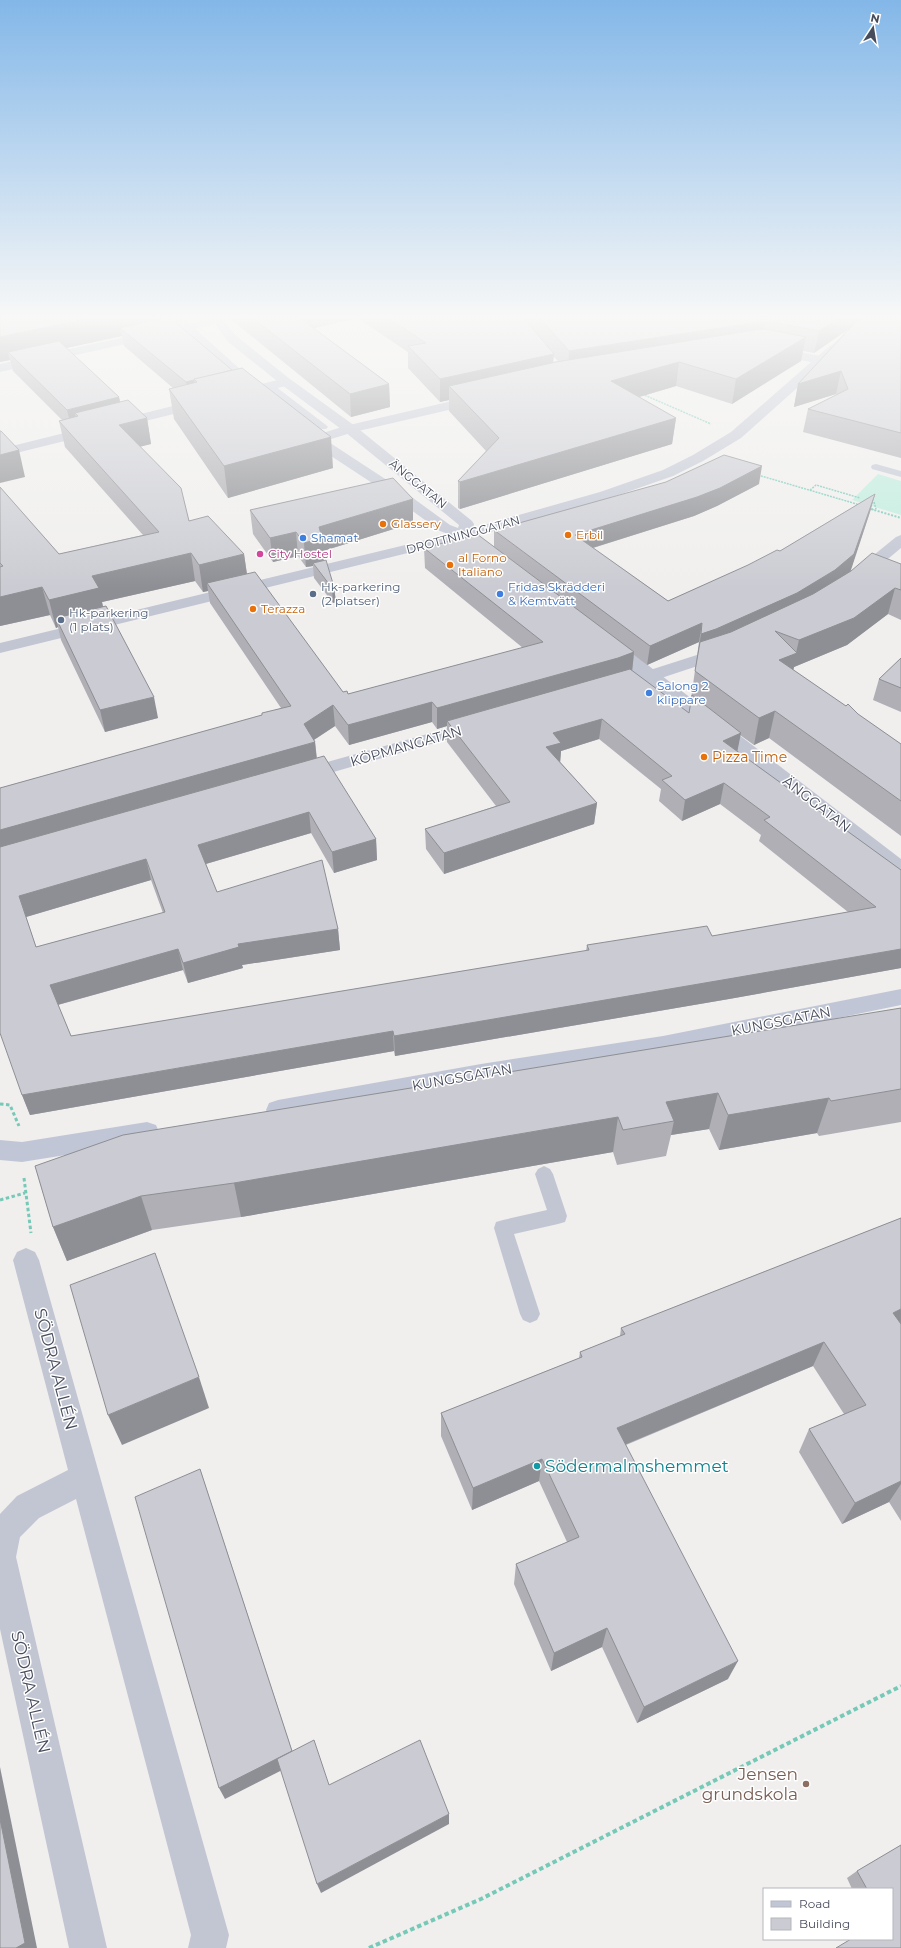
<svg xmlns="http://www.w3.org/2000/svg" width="901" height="1948" font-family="Montserrat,sans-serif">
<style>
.green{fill:#beeddd}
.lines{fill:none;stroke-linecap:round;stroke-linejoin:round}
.path-far3{stroke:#77c9b7;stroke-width:1.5;stroke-dasharray:2 1;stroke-linecap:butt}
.path-far2{stroke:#77c9b7;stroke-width:2;stroke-dasharray:2 1.5;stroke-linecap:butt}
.path-far1{stroke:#77c9b7;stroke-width:3;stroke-dasharray:3.5 2.5;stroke-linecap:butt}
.path{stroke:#77c9b7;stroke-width:4;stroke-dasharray:4.5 3;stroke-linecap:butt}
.service{fill:#c2c6d3;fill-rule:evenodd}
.pedestrian{fill:#c2c6d3;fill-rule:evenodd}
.minor{fill:#c2c6d3;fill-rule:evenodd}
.tertiary{fill:#c2c6d3;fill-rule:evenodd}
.secondary{fill:#c1c6d6;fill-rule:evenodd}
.wall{fill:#afafb5;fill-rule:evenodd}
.shaded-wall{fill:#8e8f94}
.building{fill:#cbccd3;stroke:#8e8f94;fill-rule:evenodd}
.food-dot{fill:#e8710a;stroke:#fff;stroke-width:1.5}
.shop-dot{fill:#3f7fe0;stroke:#fff;stroke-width:1.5}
.hotel-dot{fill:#d1479c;stroke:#fff;stroke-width:1.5}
.service-dot{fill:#5c6f8a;stroke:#fff;stroke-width:1.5}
.culture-dot{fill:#0f9aa8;stroke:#fff;stroke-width:1.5}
.education-dot{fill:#8d6e63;stroke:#fff;stroke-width:1.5}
.labels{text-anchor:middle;stroke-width:3;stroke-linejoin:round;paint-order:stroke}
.far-street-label{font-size:12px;fill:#474c5b;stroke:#fff}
.far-food-label{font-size:12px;fill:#c56008;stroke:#fff;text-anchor:start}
.far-shop-label{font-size:12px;fill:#366cbe;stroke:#fff;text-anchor:start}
.far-hotel-label{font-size:12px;fill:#b23c85;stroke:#fff;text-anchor:start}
.far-service-label{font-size:12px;fill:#4e5e75;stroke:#fff;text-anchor:start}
.street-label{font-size:14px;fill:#474c5b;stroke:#fff}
.food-label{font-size:14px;fill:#c56008;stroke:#fff;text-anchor:start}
.near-street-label{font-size:17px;fill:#474c5b;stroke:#fff}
.near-culture-label{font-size:17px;fill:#0d838f;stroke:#fff;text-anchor:start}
.near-education-label{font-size:17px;fill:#785e54;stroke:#fff;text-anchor:end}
</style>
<rect width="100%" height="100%" fill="#f0efee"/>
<!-- green -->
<polygon class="green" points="878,474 901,481 901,515 852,500"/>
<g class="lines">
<!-- path-far3 -->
<g class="path-far3">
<polyline points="642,394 711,424"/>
<polyline points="758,475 860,505"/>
<polyline points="810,490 816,485 860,498"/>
<polyline points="874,502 876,509"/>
<polyline points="869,508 874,510"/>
</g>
<!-- path-far2 -->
<polyline class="path-far2" points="871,509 901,518"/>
<!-- path-far1 -->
<g class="path-far1">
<polyline points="0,1104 10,1105 19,1126"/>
<polyline points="24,1178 31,1233"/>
<polyline points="0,1200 25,1193"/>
</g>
<!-- path -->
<polyline class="path" points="369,1948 481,1899 901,1686"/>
<!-- service -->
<g class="service">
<polygon points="271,383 326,425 328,427 326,429 320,429 268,388 266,386"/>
<polygon points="876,464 901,471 901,477 872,469 871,467 872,465"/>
<polygon points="544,1166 550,1169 553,1174 567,1216 565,1222 558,1224 514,1234 540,1314 537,1320 530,1323 523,1320 520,1314 494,1228 496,1222 503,1220 547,1210 535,1174 538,1169"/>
</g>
<!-- pedestrian -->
<polygon class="pedestrian" points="773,347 821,356 827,360 821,364 769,354 767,351 769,348"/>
<!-- minor -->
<g class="minor">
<polygon points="223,316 243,316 237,319 0,372 0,364"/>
<polygon points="870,316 883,316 834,355 741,438 703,461 673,476 610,498 469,538 0,653 0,643 459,532 600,492 663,470 693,455 731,432 826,349"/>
<polygon points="286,378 292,382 290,385 237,398 232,397 231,394 232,391"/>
<polygon points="478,395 483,396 484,399 483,402 354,432 315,444 310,443 308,440 310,437 345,426"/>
<polygon points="201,399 206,400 207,403 206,406 0,457 0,449"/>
<polygon points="901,535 901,548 865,578 859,580 853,578 851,575 853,572 896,537"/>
<polygon points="725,646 731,647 733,651 731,655 637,686 631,687 625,686 622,682 625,678"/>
<polygon points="474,721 480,722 483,726 480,730 302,781 295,779 293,775 295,771"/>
<polygon points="26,1248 35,1252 39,1260 229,1935 226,1948 188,1948 191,1935 76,1499 39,1518 20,1537 16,1557 107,1948 69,1948 0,1629 0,1514 17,1496 68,1470 13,1260 17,1252"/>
</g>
<!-- tertiary -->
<g class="tertiary">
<polygon points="169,316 181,316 260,387 261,390 260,393 250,393"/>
<polygon points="205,316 219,316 222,318 235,335 290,379 355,426 472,521 474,524 472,534 495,552 498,555 495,558 485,558 459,538 440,531 392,496 302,437 300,434 302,431 312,431 402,490 450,525 458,528 459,525 345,432 282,385 227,341 214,322"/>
<polygon points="609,639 615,640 901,859 901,876 894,874 603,648 601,644 603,640"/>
</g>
<!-- secondary -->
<g class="secondary">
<polygon points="901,989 901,1005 663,1054 481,1082 278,1120 269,1117 266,1110 269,1103 278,1100 481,1064 663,1036"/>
<polygon points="147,1122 156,1125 159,1132 156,1139 147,1142 22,1162 0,1160 0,1140 22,1142"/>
</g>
</g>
<!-- wall -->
<g class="wall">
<path d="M0 316H162V319L333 468 228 498 174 419 169 389 173 388 124 346 122 336 66 348 119 397 120 402 147 418 151 444 140 446 189 521 244 554 247 574 343 692 348 694 523 648 425 568 424 548 494 546V530L759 484 717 506 694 516 593 548 668 601 780 551 875 494 870 512 850 571 901 564V620L888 614 847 645 794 667 793 670 901 744V836L769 738 754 745 740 735 737 751 901 870V968L729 999 395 1056 394 1051 30 1115 22 1095 0 788 262 715 281 708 210 603 208 591 203 592 195 581 102 602 103 607 158 718 105 732 61 640 58 627 56 628 50 615 0 626V487L59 554 143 535 65 447 59 421 62 420 13 371 10 360 0 362ZM699 642 689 713 632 671 634 655 647 665ZM432 722 437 729 447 726V742L496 806 425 829 426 849 444 874 594 824 597 803 560 762 561 751 599 739 661 789 659 801 682 821 720 804 761 835 759 841 848 912 712 936 587 945 586 951 71 1036 58 1005 183 970 188 983 243 968 242 965 340 950 338 929 217 892 206 864 311 833 334 873 377 860 376 839 317 758 315 742 314 740 335 726 349 745ZM151 880 163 913 36 947 26 917Z"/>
<path d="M232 316H901V458L803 432 808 409 836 395V394L794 407 798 384 848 329 814 353 803 351 801 361 732 404 676 386 639 397 676 418 672 444 460 509 458 508V481L486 451 449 411V400L440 402 408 368V352L357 318 314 328 389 384 390 407 351 417 233 321ZM553 356 558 361 553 362Z"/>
<polygon points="250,510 413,523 323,551 324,560 334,587 336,602 333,603 314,578 313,566 306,567 298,556 273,562 253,534"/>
<polygon points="901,658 901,712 873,700 879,679"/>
<polygon points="901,1008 901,1122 819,1136 817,1133 719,1150 709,1129 671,1135 666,1156 617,1165 613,1152 241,1217 152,1230 67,1261 53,1227 35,1166"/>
<polygon points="901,1218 901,1521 889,1502 842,1524 799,1452 809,1429 844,1414 813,1366 626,1445 728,1679 637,1723 602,1647 551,1671 514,1584 516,1564 567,1542 539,1481 472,1510 441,1436 441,1413 579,1358 580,1352 620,1336 621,1328"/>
<polygon points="901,1845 892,1939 892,1889 852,1889 847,1878 857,1871"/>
</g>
<!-- shaded-wall -->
<g class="shaded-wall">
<polygon points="100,316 162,316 163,327 120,328 122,336 15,359 8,352 10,360 0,362 0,337"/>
<polygon points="292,316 357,316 357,318 293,333"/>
<polygon points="842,316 868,316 814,353 819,331"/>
<polygon points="765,321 762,343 568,373 569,351"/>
<polygon points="806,337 801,361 732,404 736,379"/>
<polygon points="554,354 552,376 449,386 449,400 440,402 440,379"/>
<polygon points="679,362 676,386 609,406 611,381"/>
<polygon points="841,371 836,394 794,407 798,384"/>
<polygon points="194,380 197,399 188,401 186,382"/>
<polygon points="389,384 390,407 351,417 350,394"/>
<polygon points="119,397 123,416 75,413 78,428 72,430 67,410"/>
<polygon points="147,418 151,444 124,451 119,425"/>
<polygon points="676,418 672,444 460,509 460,482"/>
<polygon points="331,437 333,468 228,498 224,466"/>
<polygon points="19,450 25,477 0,483 0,455"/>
<polygon points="762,466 759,484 717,506 694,516 573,554 575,535"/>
<polygon points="875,494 870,512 850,573 830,589 712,649 698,653 701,634"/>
<polygon points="413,499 413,523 323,551 324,563 313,563 313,566 306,567 304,543 319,527"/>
<polygon points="296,532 298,556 273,562 270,538"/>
<polygon points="191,553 195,581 102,602 105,616 56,618 58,627 56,628 49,600 92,576"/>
<polygon points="244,554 248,582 207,583 208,591 203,592 199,565"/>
<polygon points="42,587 50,615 0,626 0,597"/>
<polygon points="334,587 336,602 333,603 332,588"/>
<polygon points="895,588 888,614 847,645 794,667 791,680 779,660 796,653 799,640"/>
<polygon points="702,623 699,642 647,665 650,646"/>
<polygon points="634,652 632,672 447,721 447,726 437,729 437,708"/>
<polygon points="154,697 158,718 105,732 100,710"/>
<polygon points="432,702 432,722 349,745 348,725"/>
<polygon points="333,705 335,726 306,745 315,742 317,763 0,853 0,830 304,724"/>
<polygon points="775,711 769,738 754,745 759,718"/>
<polygon points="602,719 599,739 561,751 560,764 546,747 553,733"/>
<polygon points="741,733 737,753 723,741"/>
<polygon points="724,783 720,804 682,821 685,800"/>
<polygon points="597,803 594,824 444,874 444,853"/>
<polygon points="309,812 311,833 202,865 198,845"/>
<polygon points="376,839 377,860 334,873 332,852"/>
<polygon points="146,859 151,880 26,917 19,896"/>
<polygon points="338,929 340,950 242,965 243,968 188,983 183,963 238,944"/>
<polygon points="178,949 183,970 57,1005 50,985"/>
<polygon points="901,949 901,968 729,999 395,1056 394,1036"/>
<polygon points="393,1031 394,1051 30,1115 22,1095"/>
<polygon points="718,1093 709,1129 671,1135 674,1121 666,1102"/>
<polygon points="829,1098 817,1133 719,1150 728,1115"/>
<polygon points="618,1117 613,1152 241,1217 234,1183"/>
<polygon points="141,1196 152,1230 67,1261 53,1227"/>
<polygon points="901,1309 901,1329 893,1313"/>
<polygon points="824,1342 813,1366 612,1450 617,1428"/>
<polygon points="199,1377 209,1408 122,1445 108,1415"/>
<polygon points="542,1459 539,1481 472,1510 473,1488"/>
<polygon points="200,1469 296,1763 225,1799 219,1788"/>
<polygon points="901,1481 901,1484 889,1502 842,1524 855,1503"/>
<polygon points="607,1628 602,1647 551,1671 554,1653"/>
<polygon points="738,1661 728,1679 637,1723 644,1707"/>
<polygon points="0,1767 37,1948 16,1948 0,1819"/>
<polygon points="449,1814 449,1824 321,1893 317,1884"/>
</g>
<!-- building -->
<g class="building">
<polygon points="0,316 100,316 0,337"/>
<polygon points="250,316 297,316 389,384 350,394"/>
<polygon points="385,316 522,316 554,354 440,379 408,346 426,343"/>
<polygon points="538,316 842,316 819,331 765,321 569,351"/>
<polygon points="864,316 901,316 901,433 808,409 848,389 841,371 798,384 855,323"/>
<polygon points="169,317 232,370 186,382 120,328"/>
<polygon points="766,329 806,337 736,379 679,362 611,381 676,418 460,482 458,481 499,438 449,386 556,362 755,330"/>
<polygon points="59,341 119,397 67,410 8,352"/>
<polygon points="242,368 331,437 224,466 169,389 197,382 194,379"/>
<polygon points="128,400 147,418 119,425 181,488 189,521 208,516 244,554 199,565 191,553 92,576 99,588 49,600 42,587 0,597 0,567 3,566 0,563 0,487 59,554 159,532 59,421 78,416 75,413"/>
<polygon points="0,431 1,431 19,450 0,455"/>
<polygon points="724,455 762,466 720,488 697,497 575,535 668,601 748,565 777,550 780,551 875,494 854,554 835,570 797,593 716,629 701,634 702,623 650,646 494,530 666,482"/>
<polygon points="393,478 413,499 319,527 322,538 304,543 296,532 270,538 250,510"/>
<polygon points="477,534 634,652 618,658 437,708 432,702 348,725 333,705 304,724 315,742 0,830 0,788 262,715 262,713 291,706 207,583 255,572 343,692 347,691 348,694 543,642 424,548"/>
<polygon points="872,553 901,564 901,590 895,588 854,618 799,640 775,631 797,653 779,660 846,706 848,704 858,714 901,744 901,801 775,711 759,718 695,671 700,642 731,632 813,594 851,571"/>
<polygon points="326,560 334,587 332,588 313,563"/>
<polygon points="106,606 154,697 100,710 56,618"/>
<polygon points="901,658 901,688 879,679"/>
<path d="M630 669 689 713 692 695 741 733 723 741 901 870V949L734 978 394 1036 393 1031 22 1095 0 1033V847L324 756 376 839 332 852 309 812 198 845 217 892 322 860 338 929 238 944 239 947 183 963 178 949 50 985 71 1036 589 950 587 945 707 926 712 936 876 907 764 820 770 817 724 783 685 800 662 780 672 776 602 719 553 733 561 743 546 747 597 803 444 853 425 829 510 802 447 721ZM146 859 165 912 36 947 19 896Z"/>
<polygon points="901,1008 901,1089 831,1101 829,1098 728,1115 718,1093 666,1102 674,1121 623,1130 618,1117 234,1183 141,1196 53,1227 35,1166 123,1135"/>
<polygon points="901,1218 901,1309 893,1313 901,1324 901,1481 855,1503 809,1429 866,1405 824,1342 617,1428 738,1661 644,1707 607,1628 554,1653 516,1564 579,1537 542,1459 473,1488 441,1413 582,1357 580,1352 625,1334 621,1328"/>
<polygon points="155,1253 199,1377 108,1415 70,1285"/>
<polygon points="200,1469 292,1751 219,1788 135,1497"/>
<polygon points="314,1740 329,1785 420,1740 449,1814 317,1884 277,1759"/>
<polygon points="0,1819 25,1943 16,1948 0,1948"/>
<polygon points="901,1845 901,1948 836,1948 851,1939 892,1939 892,1889 867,1889 857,1871"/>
</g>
<!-- sky -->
<linearGradient id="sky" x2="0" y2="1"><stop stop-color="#83b7e8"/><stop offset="0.54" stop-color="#f8f8f7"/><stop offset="1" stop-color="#f8f8f7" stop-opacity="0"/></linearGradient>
<rect width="901" height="588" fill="url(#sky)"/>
<!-- markers -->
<g class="food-dot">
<circle cx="383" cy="524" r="4"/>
<circle cx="568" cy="535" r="4"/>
<circle cx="450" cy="565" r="4"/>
<circle cx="253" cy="609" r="4"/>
<circle cx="704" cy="757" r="4"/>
</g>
<g class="shop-dot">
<circle cx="303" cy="538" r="4"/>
<circle cx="500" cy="594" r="4"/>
<circle cx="649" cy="693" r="4"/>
</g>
<circle class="hotel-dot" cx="260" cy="554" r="4"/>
<g class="service-dot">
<circle cx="313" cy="594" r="4"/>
<circle cx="61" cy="620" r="4"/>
</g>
<circle class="culture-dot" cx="537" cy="1466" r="4"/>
<circle class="education-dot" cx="806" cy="1784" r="4"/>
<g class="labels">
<!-- far-street labels -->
<g class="far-street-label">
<text transform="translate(418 484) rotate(39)" y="4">ÄNGGATAN</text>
<text transform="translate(463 535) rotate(-15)" y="4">DROTTNINGGATAN</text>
</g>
<!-- far-food labels -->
<g class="far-food-label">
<text x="391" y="528">Glassery</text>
<text x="576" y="539">Erbil</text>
<text x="458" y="562">al Forno<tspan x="458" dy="14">Italiano</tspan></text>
<text x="261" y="613">Terazza</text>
</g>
<!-- far-shop labels -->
<g class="far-shop-label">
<text x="311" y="542">Shamat</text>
<text x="508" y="591">Fridas Skrädderi<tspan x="508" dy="14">&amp; Kemtvätt</tspan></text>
<text x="657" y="690">Salong 2<tspan x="657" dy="14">klippare</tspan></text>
</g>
<!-- far-hotel labels -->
<g class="far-hotel-label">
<text x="268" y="558">City Hostel</text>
</g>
<!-- far-service labels -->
<g class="far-service-label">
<text x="321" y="591">Hk-parkering<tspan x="321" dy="14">(2 platser)</tspan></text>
<text x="69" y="617">Hk-parkering<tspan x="69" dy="14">(1 plats)</tspan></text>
</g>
<!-- street labels -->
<g class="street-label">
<text transform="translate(406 746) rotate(-16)" y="5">KÖPMANGATAN</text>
<text transform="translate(817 804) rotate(38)" y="5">ÄNGGATAN</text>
<text transform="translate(781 1021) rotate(-11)" y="5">KUNGSGATAN</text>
<text transform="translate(462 1077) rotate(-10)" y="5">KUNGSGATAN</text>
</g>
<!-- food labels -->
<g class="food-label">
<text x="712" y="762">Pizza Time</text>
</g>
<!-- near-street labels -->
<g class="near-street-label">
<text transform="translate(56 1369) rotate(75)" y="6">SÖDRA ALLÉN</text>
<text transform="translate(31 1692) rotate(77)" y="6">SÖDRA ALLÉN</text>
</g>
<!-- near-culture labels -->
<g class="near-culture-label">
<text x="545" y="1472">Södermalmshemmet</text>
</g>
<!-- near-education labels -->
<g class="near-education-label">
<text x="798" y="1780">Jensen<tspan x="798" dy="20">grundskola</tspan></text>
</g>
</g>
<!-- legend -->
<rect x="763" y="1888" width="130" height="52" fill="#ffffff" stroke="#b5b7bd"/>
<rect x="771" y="1901" width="20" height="6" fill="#c1c6d6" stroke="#b5b7bd"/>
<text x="799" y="1908" font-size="12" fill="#474c5b">Road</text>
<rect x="771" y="1918" width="20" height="12" fill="#cbccd3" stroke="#b5b7bd"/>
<text x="799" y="1928" font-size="12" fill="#474c5b">Building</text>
<!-- north arrow -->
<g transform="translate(873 28) rotate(12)" stroke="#ffffff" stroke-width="3" paint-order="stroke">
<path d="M0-3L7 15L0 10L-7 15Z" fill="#474c5b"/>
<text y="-6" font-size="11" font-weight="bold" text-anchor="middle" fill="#474c5b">N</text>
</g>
</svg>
